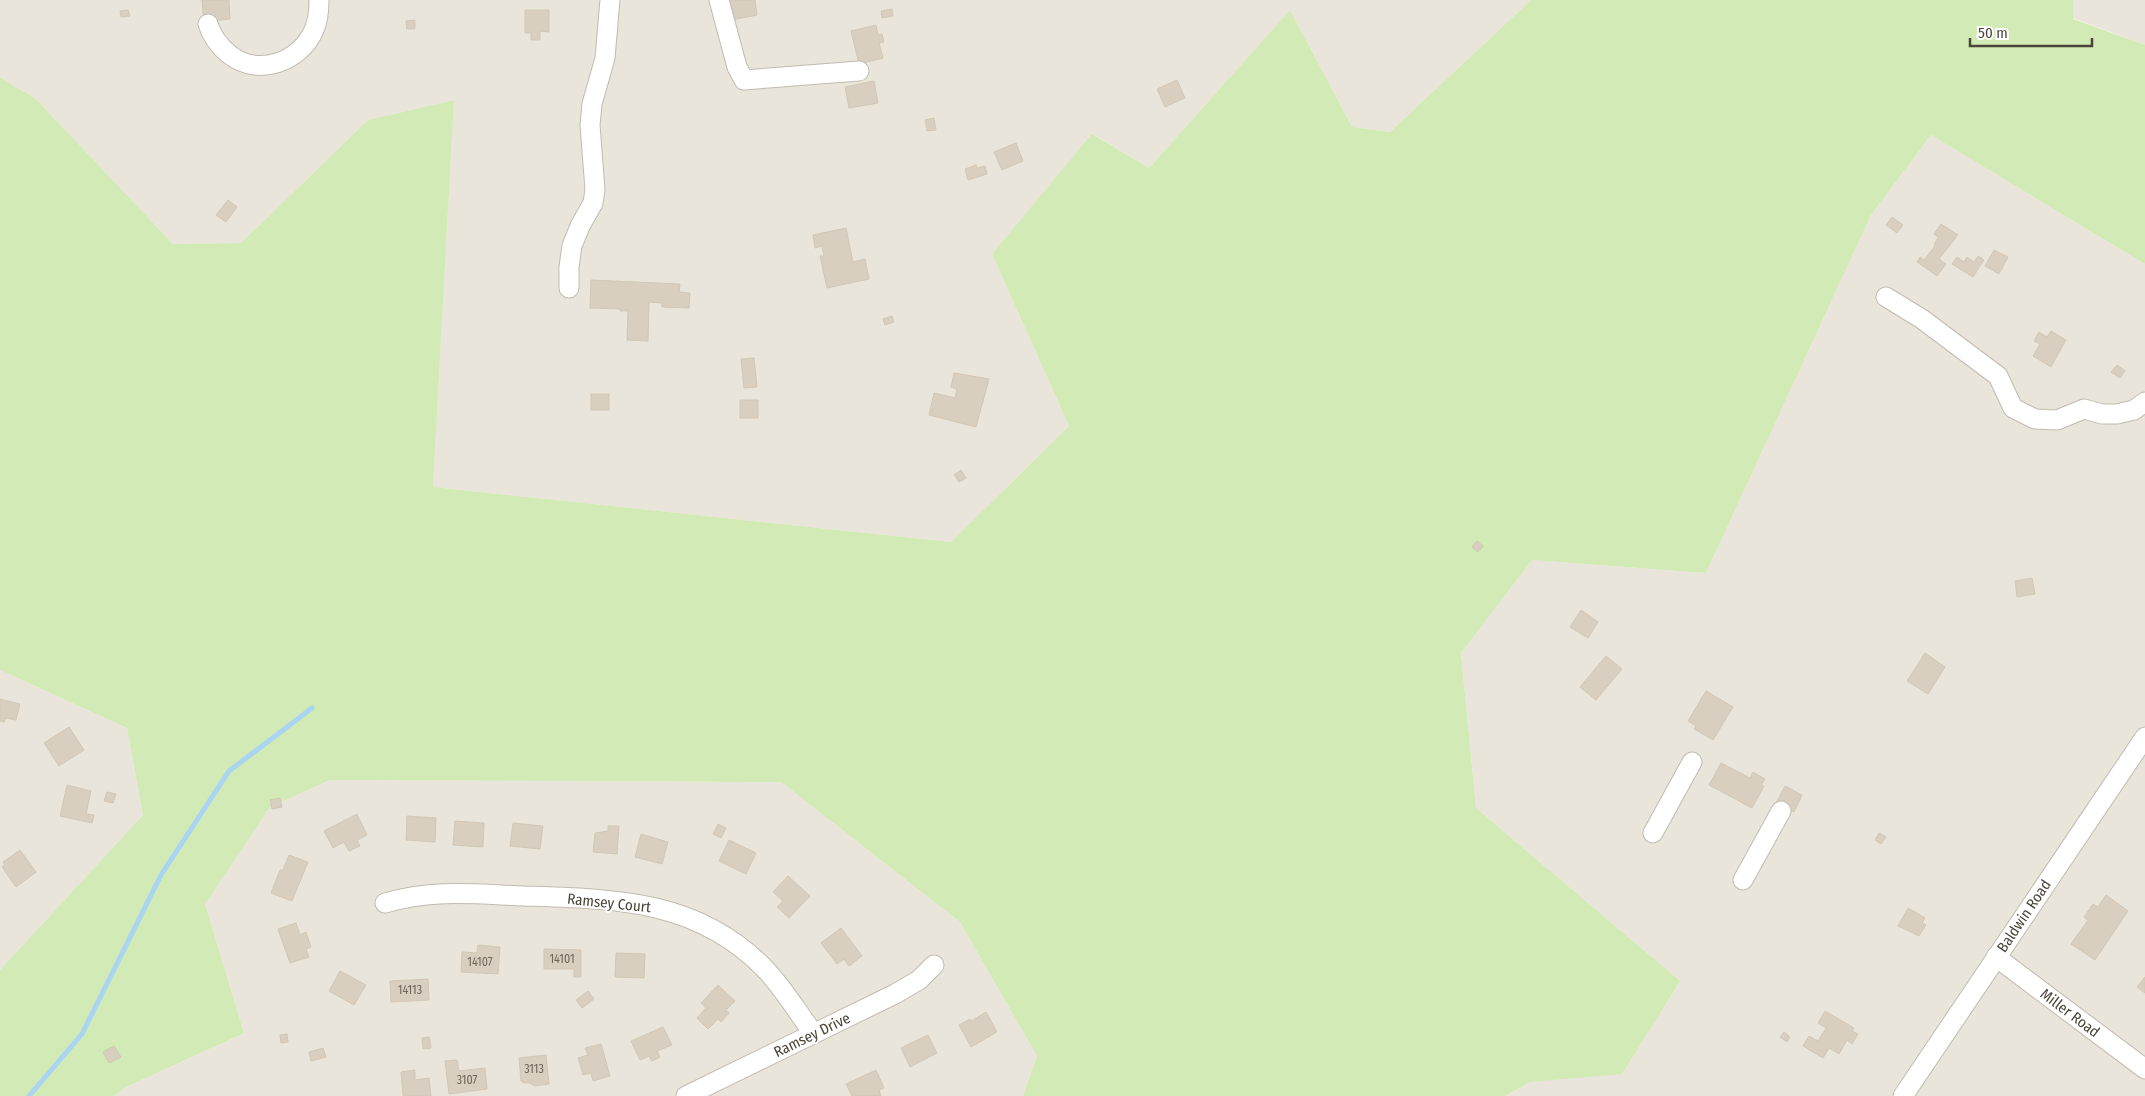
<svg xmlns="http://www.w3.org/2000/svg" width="2145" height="1096" font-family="'Fira Sans Condensed',sans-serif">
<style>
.residential{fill:#eae5da}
.green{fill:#d2eab5}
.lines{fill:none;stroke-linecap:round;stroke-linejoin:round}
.stream{stroke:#a9d4f2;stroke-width:5}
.building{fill:#d8cfc1;stroke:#d3c7b4}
.minor-casing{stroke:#c2bbae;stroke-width:21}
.minor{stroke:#fff;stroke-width:19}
.labels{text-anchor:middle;stroke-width:4;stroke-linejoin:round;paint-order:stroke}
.number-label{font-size:12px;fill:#6e675b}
.street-label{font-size:15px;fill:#4b4439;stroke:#fff}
</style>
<rect width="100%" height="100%" fill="#f6f3ec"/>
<!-- residential -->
<g class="residential">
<polygon points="0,0 1531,0 1390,132 1352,127 1290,10 1149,168 1093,134 992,254 1069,426 951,542 433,487 454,100 368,120 241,243 173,244 35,98 0,78"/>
<polygon points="2073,0 2145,0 2145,45 2073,18"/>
<polygon points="1931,135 2145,264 2145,1096 1505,1096 1530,1082 1622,1073 1680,981 1476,808 1461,653 1532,560 1706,573 1871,215"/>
<polygon points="0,670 127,728 143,815 0,970"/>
<polygon points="330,780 781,782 960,922 1037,1056 1023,1096 114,1096 124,1088 244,1033 205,904 270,807"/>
</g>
<!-- green -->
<polygon class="green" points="1531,0 2073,0 2073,19 2145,45 2145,264 1931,135 1871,215 1706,573 1532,560 1461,653 1476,808 1680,981 1622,1074 1530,1082 1505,1096 1023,1096 1037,1056 960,922 781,782 330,780 270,807 205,904 244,1033 124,1088 114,1096 0,1096 0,970 143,815 127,728 0,670 0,78 35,98 173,244 241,243 368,120 454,100 433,487 951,542 1069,426 992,254 1092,134 1149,168 1290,10 1352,127 1390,132"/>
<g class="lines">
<!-- stream -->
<polyline class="stream" points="29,1096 82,1034 161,875 229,771 312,708"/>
</g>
<!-- building -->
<g class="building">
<polygon points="202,0 229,0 230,19 204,22"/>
<polygon points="723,0 755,0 757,15 726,21"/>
<polygon points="892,9 893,16 882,18 881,11"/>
<polygon points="128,10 130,16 121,17 120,11"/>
<polygon points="525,10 549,10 549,32 540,31 540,40 531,40 531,33 525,33"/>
<polygon points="415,20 415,29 407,29 406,21"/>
<polygon points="876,25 878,35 882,34 884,42 879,43 883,58 859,64 851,31"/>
<polygon points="1177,80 1185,98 1165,107 1157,89"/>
<polygon points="874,81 878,103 849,108 845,87"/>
<polygon points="934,118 936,130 927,131 925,120"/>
<polygon points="1016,143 1023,161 1002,170 994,152"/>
<polygon points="976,165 977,168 985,166 987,174 968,180 965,169"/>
<polygon points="228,200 237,207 226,222 216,215"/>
<polygon points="1892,217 1903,225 1897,233 1886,225"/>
<polygon points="1941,224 1958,235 1939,259 1946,264 1937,276 1917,262 1920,257 1924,260 1935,246 1934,245 1938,237 1934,234"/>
<polygon points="846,228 853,262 865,259 869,279 827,288 820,256 824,256 822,246 815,248 813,235"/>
<polygon points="1994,250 2008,257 1999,274 1985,266"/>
<polygon points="1978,256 1984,260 1973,277 1952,264 1957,257 1964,262 1967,257 1974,262"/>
<polygon points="591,280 680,284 679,292 690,293 689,308 662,307 662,303 649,302 648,341 627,340 628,311 620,311 620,309 590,308"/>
<polygon points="892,316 894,322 885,325 883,319"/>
<polygon points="2051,331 2066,340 2051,367 2033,356 2040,344 2034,341 2039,332 2047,337"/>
<polygon points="754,358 757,387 744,388 741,359"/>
<polygon points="2117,365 2125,371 2120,378 2111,372"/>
<polygon points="954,373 989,379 976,427 929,415 934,393 955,398 957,389 951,387"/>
<rect x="591" y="394" width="18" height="16"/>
<rect x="740" y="400" width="18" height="18"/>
<polygon points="961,470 966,478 959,482 954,475"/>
<polygon points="1477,541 1483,546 1478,552 1472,547"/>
<polygon points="2032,578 2035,594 2017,597 2015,581"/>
<polygon points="1581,610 1598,622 1588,638 1570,627"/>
<polygon points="1925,653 1945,667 1928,694 1907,681"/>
<polygon points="1606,656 1622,669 1596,700 1580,687"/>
<polygon points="1706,691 1733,707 1713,740 1694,729 1696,726 1688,721"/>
<polygon points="0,699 20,704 16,720 6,718 4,722 0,721"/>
<polygon points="69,727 84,750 59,766 44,743"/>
<polygon points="1721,763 1750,778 1753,772 1765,779 1761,785 1764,786 1752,808 1709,785"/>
<polygon points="67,785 91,791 86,814 94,815 92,823 60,816"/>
<polygon points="1785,786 1802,795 1794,812 1776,803"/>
<polygon points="107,792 116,794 113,803 104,801"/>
<polygon points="280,798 282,807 272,809 270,800"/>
<polygon points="357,814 367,835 357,840 360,846 349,851 344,842 333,848 324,831"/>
<polygon points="407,816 436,818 435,842 406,840"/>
<polygon points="455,821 484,823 483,847 453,845"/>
<polygon points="513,823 543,826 540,849 510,846"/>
<polygon points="718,824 726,828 721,838 713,834"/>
<polygon points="608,826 619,826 617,854 593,852 595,833 608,831"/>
<polygon points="1879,833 1886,837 1881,844 1875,840"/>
<polygon points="641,834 668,842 662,864 635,857"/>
<polygon points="729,840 756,853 746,874 719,861"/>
<polygon points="20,850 36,872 16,887 2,867 5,865 3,862"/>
<polygon points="289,855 308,862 292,901 271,893 280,870 283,870"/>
<polygon points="788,876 810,896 789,918 777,907 783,901 773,892"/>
<polygon points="2106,895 2128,911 2095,960 2071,944 2088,920 2084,917 2093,904 2098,907"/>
<polygon points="1908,908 1925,918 1922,923 1926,925 1919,936 1898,926"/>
<polygon points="296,923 300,935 306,932 311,947 306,949 309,957 290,963 278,929"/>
<polygon points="841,928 862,956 849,966 844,959 837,964 821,943"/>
<polygon points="478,945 500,947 498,974 461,972 462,952 477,953"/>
<polygon points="544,949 581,950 581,977 574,977 574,969 544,969"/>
<polygon points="616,953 645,954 644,978 615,977"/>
<polygon points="340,971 366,985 354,1005 329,991"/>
<polygon points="2145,977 2145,993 2137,987"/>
<polygon points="428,979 429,1000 391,1002 390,981"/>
<polygon points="718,985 735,1001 726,1010 729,1013 721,1022 718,1019 708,1029 697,1018 706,1008 701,1003"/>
<polygon points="588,991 594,999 582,1008 576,1000"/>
<polygon points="1825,1011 1854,1028 1852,1031 1858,1034 1852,1044 1847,1040 1839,1054 1829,1048 1823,1058 1803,1046 1809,1036 1818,1041 1826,1028 1818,1023"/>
<polygon points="986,1012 997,1032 971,1047 959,1025 970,1019 971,1021"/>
<polygon points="663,1027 672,1045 657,1051 660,1057 652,1061 649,1056 640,1060 631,1041"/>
<polygon points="1784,1032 1790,1037 1787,1042 1780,1037"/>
<polygon points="287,1034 288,1042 281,1043 280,1035"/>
<polygon points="928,1035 937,1053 910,1067 901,1048"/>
<polygon points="429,1037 431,1048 423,1049 422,1038"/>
<polygon points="601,1044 610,1076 593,1081 591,1073 583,1075 578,1058 588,1055 585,1048"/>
<polygon points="114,1046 121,1057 109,1063 103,1052"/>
<polygon points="323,1048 326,1057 311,1061 309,1052"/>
<polygon points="546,1055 549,1084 534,1086 530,1083 524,1083 521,1081 519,1058"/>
<polygon points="457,1060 459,1071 485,1068 487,1089 449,1094 445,1061"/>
<polygon points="415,1070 415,1080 429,1078 431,1096 403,1096 401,1072"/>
<polygon points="876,1070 884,1088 879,1090 881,1096 852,1096 846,1084"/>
</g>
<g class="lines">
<!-- minor casing -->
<g class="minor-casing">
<g id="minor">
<polyline points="719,0 737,67 744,80 859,71"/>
<path d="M208 24C212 37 220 47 230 55 259 77 300 62 314 30 318 21 319 10 319 0"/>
<polyline points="569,288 569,267 572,246 580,226 593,203 595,190 590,125 592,104 605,58 610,0"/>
<polyline points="1886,297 1922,319 1998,376 2013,408 2035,419 2057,420 2084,409 2102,414 2117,414 2134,410 2145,402"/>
<polyline points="1653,833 1692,762"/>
<polyline points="1743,880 1781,811"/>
<path d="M385 903C434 889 474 894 524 896 615 899 698 899 766 970 784 989 798 1013 814 1034"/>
<polyline points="1996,957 2145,1069"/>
<polyline points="686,1096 895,994 919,980 934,965"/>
<polyline points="1903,1096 2145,737"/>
</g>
</g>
<!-- minor -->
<use href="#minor" class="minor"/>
</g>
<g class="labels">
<!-- number labels -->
<g class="number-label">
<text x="562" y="963">14101</text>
<text x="480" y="966">14107</text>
<text x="410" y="994">14113</text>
<text x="534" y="1073">3113</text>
<text x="467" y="1084">3107</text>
</g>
<!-- street labels -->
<g class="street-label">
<text transform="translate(609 903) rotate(6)" y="5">Ramsey Court</text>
<text transform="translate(2024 916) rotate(-56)" y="5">Baldwin Road</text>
<text transform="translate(2070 1013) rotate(37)" y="5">Miller Road</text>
<text transform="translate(812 1035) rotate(-26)" y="5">Ramsey Drive</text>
</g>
</g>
<!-- scale -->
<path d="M1970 38v8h122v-8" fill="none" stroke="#4b4439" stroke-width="2.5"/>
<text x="1978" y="38" font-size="15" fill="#4b4439" stroke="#ffffff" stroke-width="4" paint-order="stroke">50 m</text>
</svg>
